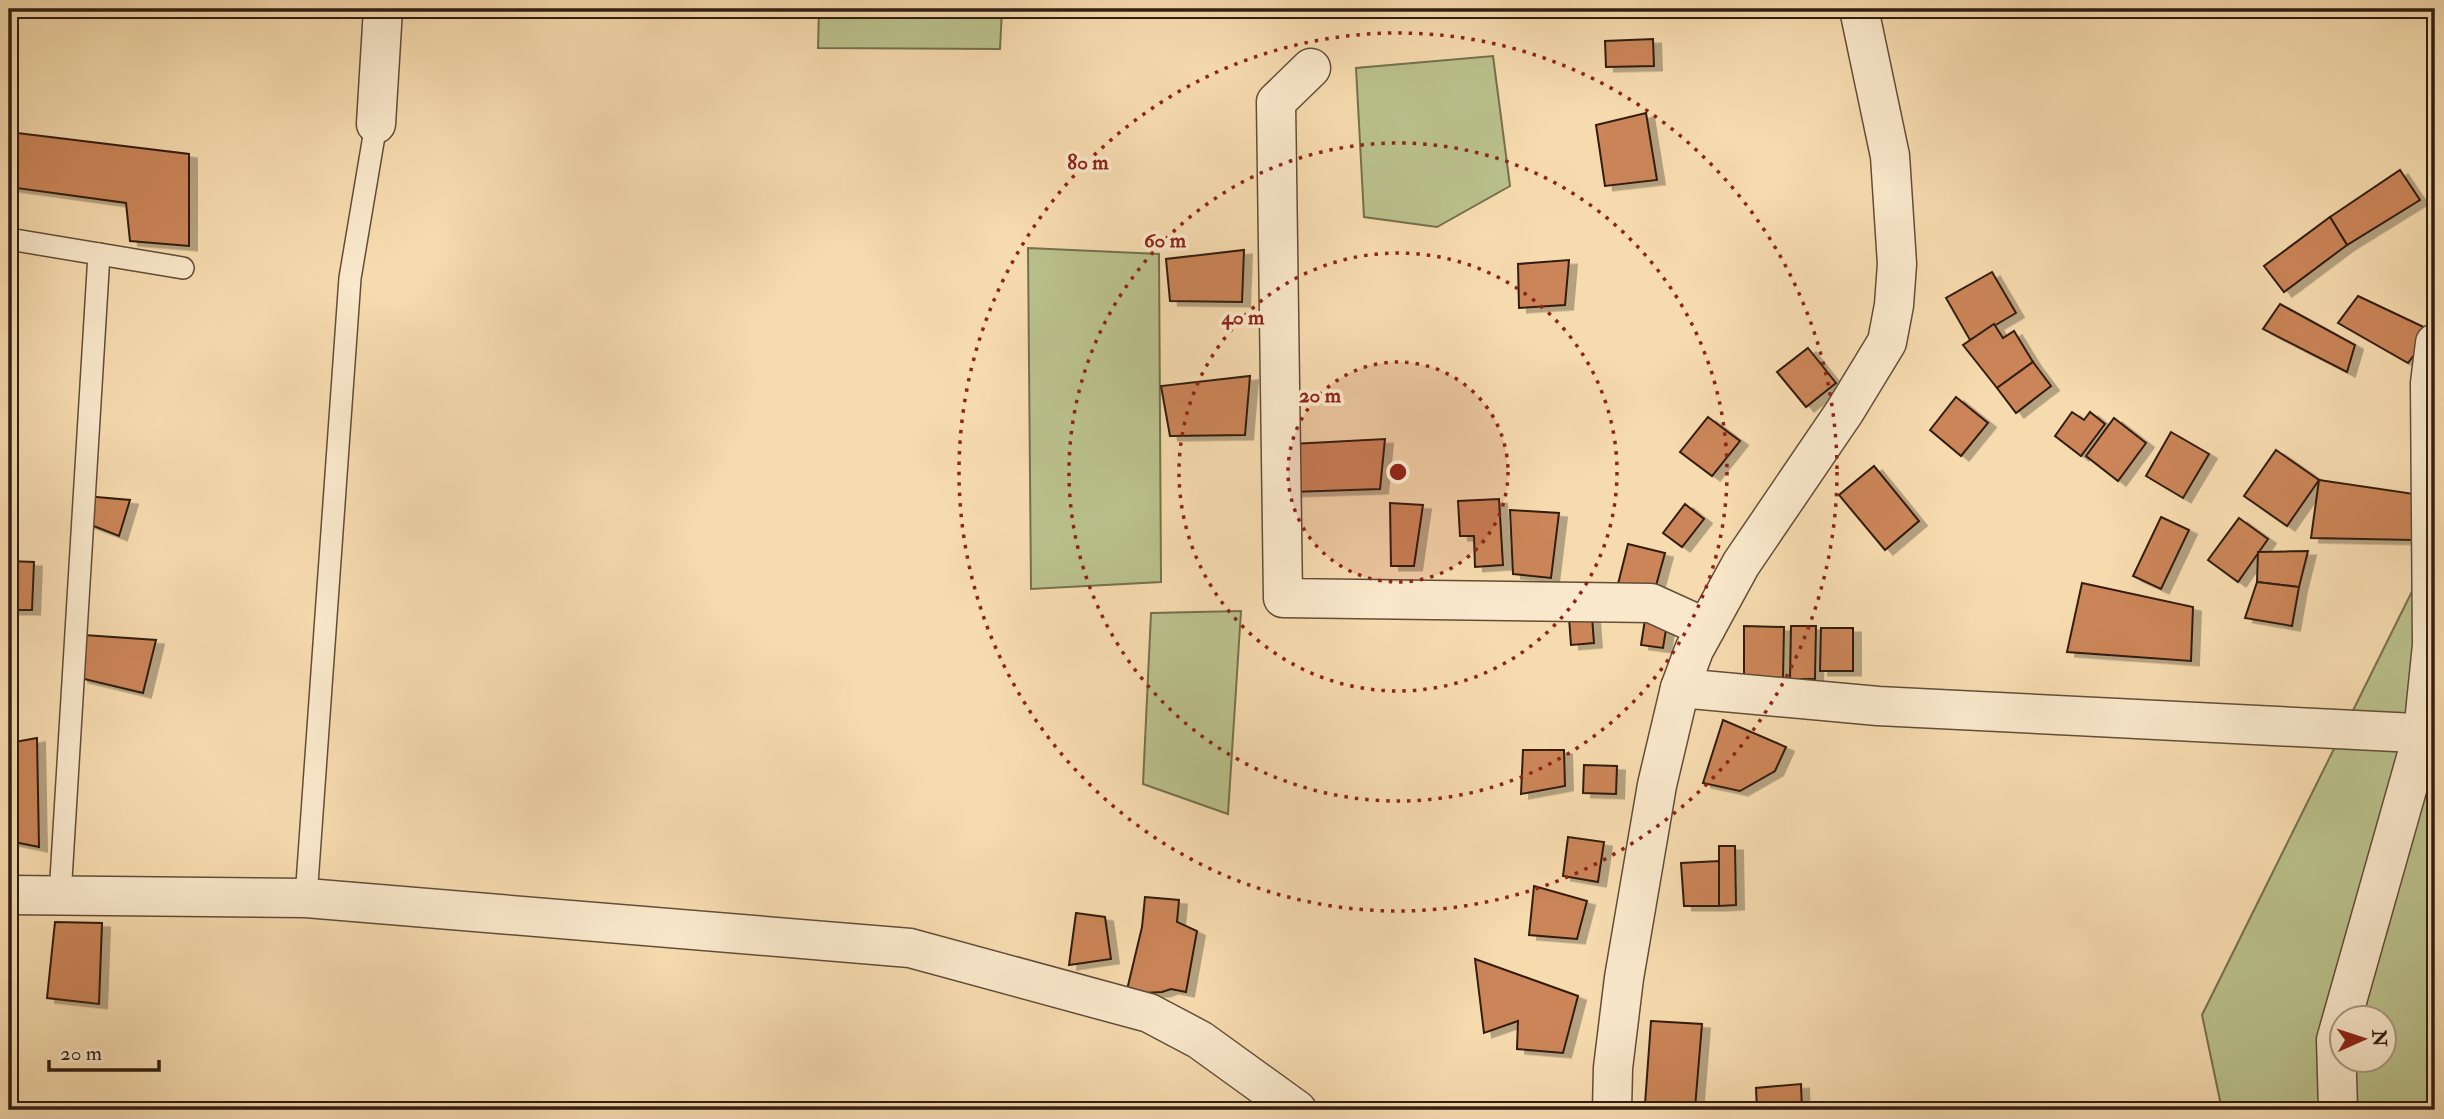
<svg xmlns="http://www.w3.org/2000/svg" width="2444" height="1119" font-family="'IM FELL Double Pica',serif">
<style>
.green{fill:#bac18c;stroke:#76704e;stroke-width:2;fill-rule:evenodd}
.building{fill:#cb8559;stroke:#311e11;stroke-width:2;filter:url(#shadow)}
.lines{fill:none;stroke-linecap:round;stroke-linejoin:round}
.lane-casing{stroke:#624d38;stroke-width:24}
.street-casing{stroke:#624d38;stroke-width:41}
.lane{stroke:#f9e8cb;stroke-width:21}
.street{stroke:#f9e8cb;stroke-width:38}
.ring{fill:none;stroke:#8f2418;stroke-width:3.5;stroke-dasharray:3.5 7}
.centre{fill:#8f2418;stroke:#f9e8cb;stroke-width:3.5}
.ring-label{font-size:21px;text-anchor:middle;font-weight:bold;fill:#8f2418;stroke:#f9e8cb;stroke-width:7;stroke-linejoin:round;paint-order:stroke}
</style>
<defs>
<filter id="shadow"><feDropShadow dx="8" dy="4.5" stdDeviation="0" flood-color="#0004"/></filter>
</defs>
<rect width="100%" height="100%" fill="#f6dbaf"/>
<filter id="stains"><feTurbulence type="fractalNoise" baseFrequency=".00286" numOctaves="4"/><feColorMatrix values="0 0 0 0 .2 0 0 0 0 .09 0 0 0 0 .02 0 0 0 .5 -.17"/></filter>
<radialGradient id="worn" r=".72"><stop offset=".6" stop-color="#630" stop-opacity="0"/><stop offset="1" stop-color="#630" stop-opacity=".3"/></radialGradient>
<!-- green -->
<g class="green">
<polygon points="819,9 1002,9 1000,49 818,48"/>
<polygon points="1493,56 1510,186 1437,227 1364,217 1356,68"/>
<polygon points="1028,248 1159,254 1161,582 1031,589"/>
<path d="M2435 545V1110H2222L2202 1015ZM2342 1018H2384V1060H2342Z"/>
<polygon points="1241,611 1228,814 1143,784 1151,613"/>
</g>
<!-- building -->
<g class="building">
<polygon points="1653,39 1654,66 1606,67 1605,41"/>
<polygon points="1646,113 1657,180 1605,186 1596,125"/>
<polygon points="9,132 189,154 189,246 130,241 126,203 9,187"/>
<polygon points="2400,170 2420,200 2347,245 2330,217"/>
<polygon points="2330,217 2347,245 2284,292 2264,266"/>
<polygon points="1244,250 1242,302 1170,301 1166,259"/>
<polygon points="1569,260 1565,305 1519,308 1518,264"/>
<polygon points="1992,272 2016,313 1970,340 1946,298"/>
<polygon points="2358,296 2432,331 2408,363 2338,323"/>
<polygon points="2280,304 2355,345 2347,372 2263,329"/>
<polygon points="1994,324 2003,338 2014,331 2033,362 1997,388 1963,345"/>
<polygon points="1808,348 1836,383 1806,407 1777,372"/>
<polygon points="2033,362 2051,386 2016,413 1997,388"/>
<polygon points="1250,376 1245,435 1170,436 1161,386"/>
<polygon points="1956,397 1988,423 1961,456 1930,430"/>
<polygon points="2072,412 2084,420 2090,412 2105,424 2081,456 2055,436"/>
<polygon points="1708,417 1740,441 1712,476 1680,452"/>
<polygon points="2114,418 2146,443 2118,481 2086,456"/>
<polygon points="2171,432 2209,454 2183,498 2146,476"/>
<polygon points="1385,439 1380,489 1292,492 1292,444"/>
<polygon points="2276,450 2319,480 2287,526 2244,496"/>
<polygon points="1874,466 1919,521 1885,550 1839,495"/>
<polygon points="2319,480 2421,495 2414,540 2311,538"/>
<polygon points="85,496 130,500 119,536 86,523"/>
<polygon points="1499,499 1503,565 1475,567 1474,536 1460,536 1458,501"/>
<polygon points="1390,503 1423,505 1414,566 1391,566"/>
<polygon points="1685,504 1704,519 1682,547 1663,533"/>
<polygon points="1510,510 1559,513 1551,578 1513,574"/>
<polygon points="2161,517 2189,530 2161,589 2133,576"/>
<polygon points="2239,518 2268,539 2238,582 2208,560"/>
<polygon points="1628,544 1665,553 1654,593 1618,584"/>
<polygon points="2308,551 2299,587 2257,582 2258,552"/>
<polygon points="9,561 34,562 32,610 9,610"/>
<polygon points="2257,582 2299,587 2292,626 2245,618"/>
<polygon points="2082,583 2193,607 2191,661 2067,652"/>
<polygon points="1646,613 1668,617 1663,648 1641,645"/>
<polygon points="1592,617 1594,643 1571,645 1569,618"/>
<polygon points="1744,626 1784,627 1783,679 1744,678"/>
<polygon points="1791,626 1816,626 1815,679 1790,679"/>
<polygon points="1821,628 1853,628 1853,671 1820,671"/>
<polygon points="84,635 156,640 143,693 80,678"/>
<polygon points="1723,720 1786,747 1775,771 1740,791 1703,783"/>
<polygon points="37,738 39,847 9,841 9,743"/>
<polygon points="1523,750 1564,750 1565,786 1521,794"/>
<polygon points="1584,765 1617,766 1616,794 1583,793"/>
<polygon points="1568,837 1604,842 1598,882 1563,876"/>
<polygon points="1719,846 1735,846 1736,905 1719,906"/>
<polygon points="1719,861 1719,906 1684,906 1681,863"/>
<polygon points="1534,886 1587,901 1577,939 1529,935"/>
<polygon points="1145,897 1179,900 1177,922 1197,931 1186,992 1171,989 1162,992 1126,994 1142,927"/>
<polygon points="1076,913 1105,917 1111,959 1069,965"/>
<polygon points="55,922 102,923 99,1004 47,998"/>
<polygon points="1475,959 1578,996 1563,1053 1517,1049 1518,1021 1484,1033"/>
<polygon points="1651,1021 1702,1024 1695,1108 1645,1104"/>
<polygon points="1801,1084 1802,1110 1757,1110 1756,1088"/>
<polygon points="108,1104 109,1110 58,1110"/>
</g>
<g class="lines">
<!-- lane casing -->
<g class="lane-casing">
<g id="lane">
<polyline points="9,239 183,268"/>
<polyline points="60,896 99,254"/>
<polyline points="306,898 350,278 376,124"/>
</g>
</g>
<!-- street casing -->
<g class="street-casing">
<g id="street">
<polyline points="1311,68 1276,102 1283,598 1651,603 1706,628"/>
<polyline points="376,124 383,9"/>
<polyline points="1680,688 1878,706 2435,734"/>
<polyline points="9,895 306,898 910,948 1149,1013 1200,1040 1297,1110"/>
<polyline points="1612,1110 1613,1068 1624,978 1657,785 1680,688 1694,650 1741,564 1845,411 1887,342 1894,305 1897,264 1890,156 1859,9"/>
<polyline points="2338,1110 2336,1040 2423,733 2432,645 2430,383 2435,343"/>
</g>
</g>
<!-- lane -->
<use href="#lane" class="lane"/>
<!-- street -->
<use href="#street" class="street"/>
</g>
<!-- distance rings -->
<circle cx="1398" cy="472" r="110" fill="#8f2418" fill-opacity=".12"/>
<g class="ring">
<circle cx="1398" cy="472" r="110"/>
<circle cx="1398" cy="472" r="219"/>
<circle cx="1398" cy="472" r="329"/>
<circle cx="1398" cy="472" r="439"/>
</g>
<circle cx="1398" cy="472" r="10" class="centre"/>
<g class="ring-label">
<text x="1088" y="169">80 m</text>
<text x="1165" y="247">60 m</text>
<text x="1243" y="324">40 m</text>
<text x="1320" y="402">20 m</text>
</g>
<!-- margin -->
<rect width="2444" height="1119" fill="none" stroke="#f6dbaf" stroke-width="35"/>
<rect x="10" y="10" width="2423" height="1098" fill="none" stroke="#311e11" stroke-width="3.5"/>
<rect x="18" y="18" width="2409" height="1084" fill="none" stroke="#311e11" stroke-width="2"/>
<!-- north arrow -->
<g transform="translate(2363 1039) rotate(87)"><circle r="33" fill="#f9e8cb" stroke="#a99781" stroke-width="2"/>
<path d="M0-5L12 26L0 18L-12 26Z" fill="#8f2418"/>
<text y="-10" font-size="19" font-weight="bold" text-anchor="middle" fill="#311e11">N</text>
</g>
<!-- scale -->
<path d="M49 1060v10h110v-10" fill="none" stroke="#311e11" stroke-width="3.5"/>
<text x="60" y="1060" font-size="21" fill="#311e11" stroke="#f9e8cb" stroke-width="5" paint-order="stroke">20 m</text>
<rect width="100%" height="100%" filter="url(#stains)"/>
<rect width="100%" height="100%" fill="url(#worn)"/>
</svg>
